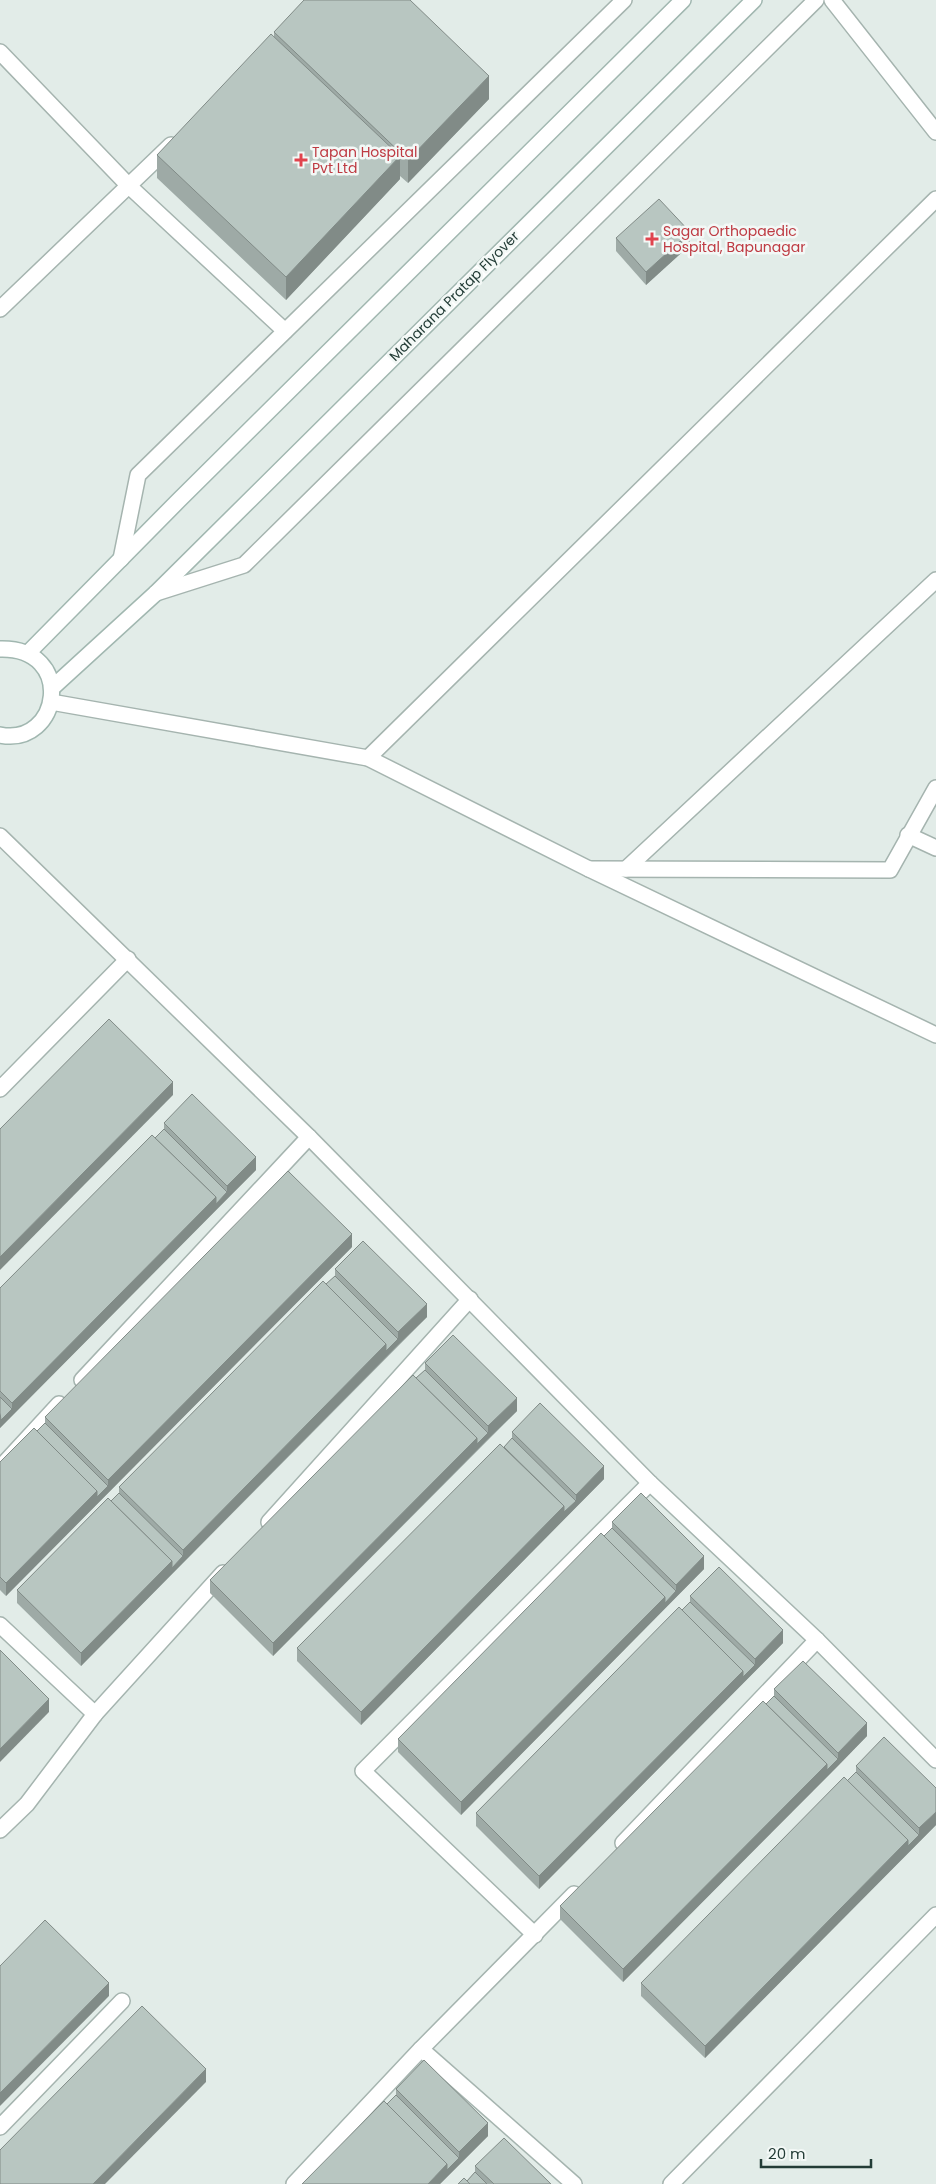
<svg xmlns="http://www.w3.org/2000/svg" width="936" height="2184" font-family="Poppins,sans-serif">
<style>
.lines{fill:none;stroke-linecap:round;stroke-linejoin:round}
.minor-casing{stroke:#a5b4af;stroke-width:18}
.tertiary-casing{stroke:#a5b4af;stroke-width:18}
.secondary-casing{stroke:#a1b7b0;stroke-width:18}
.minor{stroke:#fff;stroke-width:15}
.tertiary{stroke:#fff;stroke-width:15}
.secondary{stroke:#fff;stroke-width:15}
.wall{fill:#9eaaa6}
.shaded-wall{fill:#818b87}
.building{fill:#b8c6c1;stroke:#818b87}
.health-dot{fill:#e0444e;stroke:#f3f8f6;stroke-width:2}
.labels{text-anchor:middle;stroke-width:5;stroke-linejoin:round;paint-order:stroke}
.health-label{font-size:14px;fill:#be3a42;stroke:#f3f8f6;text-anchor:start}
.street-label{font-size:14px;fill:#233c36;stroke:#f3f8f6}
</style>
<rect width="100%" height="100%" fill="#e2ece8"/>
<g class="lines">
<!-- minor casing -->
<g class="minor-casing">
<g id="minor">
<polyline points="832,0 936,132"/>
<polyline points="0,52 129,186 285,331"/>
<polyline points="0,309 171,145"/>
<polyline points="368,758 936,199"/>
<polyline points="908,835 936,848"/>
<polyline points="589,869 890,870 936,788"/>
<polyline points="626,869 936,580"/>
<polyline points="0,1089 128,959"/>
<polyline points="82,1380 309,1137"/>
<polyline points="0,1468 59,1404"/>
<polyline points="269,1522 470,1299"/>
<polyline points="0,1625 95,1714"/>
<polyline points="0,1830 27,1804 95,1714 223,1573"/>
<polyline points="623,1843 817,1640"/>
<polyline points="535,1935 363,1771 650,1483"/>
<polyline points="421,2049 574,2184"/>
<polyline points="0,2127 122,2001"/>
<polyline points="294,2184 421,2049 574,1894"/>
<polyline points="671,2184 936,1915"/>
</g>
</g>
<!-- tertiary casing -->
<g class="tertiary-casing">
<g id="tertiary">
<polyline points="121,559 138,475 624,0"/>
<polyline points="156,593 244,565 816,0"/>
<polyline points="51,702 368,758 589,869 936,1035"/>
<polyline points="0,836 309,1137 650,1483 817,1640 936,1760"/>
</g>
</g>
<!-- secondary casing -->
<g class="secondary-casing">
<g id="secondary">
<path d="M0 649C76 647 61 747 0 735"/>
<polyline points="28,653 178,501 683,0"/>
<polyline points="52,688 156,593 754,0"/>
</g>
</g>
<!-- minor -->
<use href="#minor" class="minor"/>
<!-- tertiary -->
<use href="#tertiary" class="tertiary"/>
<!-- secondary -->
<use href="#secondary" class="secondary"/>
</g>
<!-- wall -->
<g class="wall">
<polygon points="274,32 489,99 408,183 400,176 400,179 286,300 157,178 157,155 274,37"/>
<polygon points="616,238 690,245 646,285 616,251"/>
<polygon points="164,1123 256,1170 0,1428 0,1288 155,1138 164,1129"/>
<polygon points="352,1247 6,1596 0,1590 0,1462 37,1431 45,1423 45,1417"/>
<polygon points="335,1269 427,1317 81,1666 17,1603 17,1590 111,1501 119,1493 119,1487 326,1284 335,1276"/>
<polygon points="425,1363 517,1411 273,1656 210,1593 210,1580 416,1378 425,1370"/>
<polygon points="512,1432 604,1479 361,1725 297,1661 297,1648 504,1447 512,1438"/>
<polygon points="612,1522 704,1569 461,1815 398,1752 398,1739 612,1528"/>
<polygon points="690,1596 783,1643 539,1889 476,1826 476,1813 690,1602"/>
<polygon points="774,1689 867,1736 623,1982 560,1919 560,1906 766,1704 774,1696"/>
<polygon points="856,1766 936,1825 705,2058 641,1996 641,1983 856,1772"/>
<polygon points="396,2089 488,2136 440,2184 387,2104 396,2095"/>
<polygon points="475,2166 551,2184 458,2184 467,2181 475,2172"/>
</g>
<!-- shaded-wall -->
<g class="shaded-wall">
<polygon points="489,76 489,99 408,183 408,160"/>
<polygon points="400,156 400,179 286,300 286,277"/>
<polygon points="690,232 690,245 646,285 646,272"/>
<polygon points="173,1082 173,1095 0,1270 0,1257"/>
<polygon points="256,1157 256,1170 216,1210 216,1204 227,1192 227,1186"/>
<polygon points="216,1197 216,1210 0,1428 0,1415 12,1409 12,1403"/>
<polygon points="352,1234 352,1247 6,1596 6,1583 97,1491 108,1486 108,1480"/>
<polygon points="427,1304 427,1317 398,1345 398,1332"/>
<polygon points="398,1339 398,1345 81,1666 81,1653 172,1561 183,1556 183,1550 386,1344"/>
<polygon points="517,1398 517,1411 488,1439 488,1426"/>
<polygon points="488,1433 488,1439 273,1656 273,1643 477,1438"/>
<polygon points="604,1466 604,1479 361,1725 361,1712 564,1506 576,1501 576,1495"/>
<polygon points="704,1556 704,1569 461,1815 461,1802 665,1597 676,1591 676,1585"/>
<polygon points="783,1630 783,1643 539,1889 539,1876 743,1671 755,1665 755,1659"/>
<polygon points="49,1699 49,1712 0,1762 0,1749"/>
<polygon points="867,1723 867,1736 838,1766 838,1753"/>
<polygon points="838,1759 838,1766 623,1982 623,1969 827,1764"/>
<polygon points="936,1812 936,1825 705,2058 705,2046 908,1840 919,1835 919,1828"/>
<polygon points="109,1983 109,1996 0,2106 0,2093"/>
<polygon points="206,2069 206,2082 105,2184 93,2184"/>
<polygon points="488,2123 488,2136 459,2165 459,2152"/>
<polygon points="459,2158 459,2165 440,2184 428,2184 447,2164"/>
</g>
<!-- building -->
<g class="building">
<polygon points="304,0 410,0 489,76 408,160 274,32"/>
<polygon points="271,34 400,156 286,277 157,155"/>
<polygon points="659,199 690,232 646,272 616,238"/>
<polygon points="109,1019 173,1082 0,1257 0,1129"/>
<polygon points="192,1094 256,1157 227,1186 164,1123"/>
<polygon points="164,1129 227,1192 216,1204 216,1197 155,1138"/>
<polygon points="152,1135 216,1197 12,1403 0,1391 0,1288"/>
<polygon points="288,1171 352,1234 108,1480 45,1417"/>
<polygon points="363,1241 427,1304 398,1332 335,1269"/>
<polygon points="335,1276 398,1339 386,1351 386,1344 326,1284"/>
<polygon points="323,1281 386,1344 183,1550 119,1487"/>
<polygon points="453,1335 517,1398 488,1426 425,1363"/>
<polygon points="425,1370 488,1433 477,1444 477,1438 416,1378"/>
<polygon points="413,1375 477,1438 273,1643 210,1580"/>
<polygon points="0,1397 12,1409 1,1420 0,1413"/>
<polygon points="540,1403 604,1466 576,1495 512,1432"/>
<polygon points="45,1423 108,1486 97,1497 97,1491 37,1431"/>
<polygon points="34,1428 97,1491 6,1583 0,1577 0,1462"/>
<polygon points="512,1438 576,1501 564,1512 564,1506 504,1447"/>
<polygon points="500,1444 564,1506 361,1712 297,1648"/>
<polygon points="119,1493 183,1556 172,1568 172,1561 111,1501"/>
<polygon points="641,1493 704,1556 676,1585 612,1522"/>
<polygon points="108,1498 172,1561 81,1653 17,1590"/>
<polygon points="612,1528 676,1591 665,1603 665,1597 604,1536"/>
<polygon points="601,1533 665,1597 461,1802 398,1739"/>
<polygon points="719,1567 783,1630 755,1659 690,1596"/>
<polygon points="690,1602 755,1665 743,1677 743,1671 682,1610"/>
<polygon points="679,1607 743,1671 539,1876 476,1813"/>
<polygon points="0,1650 49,1699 0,1749"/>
<polygon points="803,1661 867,1723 838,1753 774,1689"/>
<polygon points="774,1696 838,1759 827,1770 827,1764 766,1704"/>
<polygon points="763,1701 827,1764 623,1969 560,1906"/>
<polygon points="884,1737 936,1788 936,1812 919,1828 856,1766"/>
<polygon points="856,1772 919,1835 908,1846 908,1840 847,1781"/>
<polygon points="844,1777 908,1840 705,2046 641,1983"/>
<polygon points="45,1920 109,1983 0,2093 0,1966"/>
<polygon points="142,2006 206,2069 93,2184 0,2184 0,2150"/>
<polygon points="424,2060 488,2123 459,2152 396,2089"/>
<polygon points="396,2095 459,2158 447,2170 447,2164 387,2104"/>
<polygon points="384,2101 447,2164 428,2184 302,2184"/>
<polygon points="504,2138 551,2184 494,2184 475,2166"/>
<polygon points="475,2172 487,2184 470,2184 467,2181"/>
<polygon points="464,2178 470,2184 458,2184"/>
</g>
<!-- markers -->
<g class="health-dot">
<path d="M298.5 152.5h5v5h5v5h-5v5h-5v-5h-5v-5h5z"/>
<path d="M649.5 231.5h5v5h5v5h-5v5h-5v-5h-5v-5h5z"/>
</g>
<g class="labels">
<!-- health labels -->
<g class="health-label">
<text x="312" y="157">Tapan Hospital<tspan x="312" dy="16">Pvt Ltd</tspan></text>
<text x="663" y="236">Sagar Orthopaedic<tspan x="663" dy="16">Hospital, Bapunagar</tspan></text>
</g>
<!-- street labels -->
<g class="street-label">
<text transform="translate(454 296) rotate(-45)" y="5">Maharana Pratap Flyover</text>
</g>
</g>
<!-- scale -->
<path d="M761 2159v8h110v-8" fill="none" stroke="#233c36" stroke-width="2.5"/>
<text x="768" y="2159" font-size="15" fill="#233c36" stroke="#f3f8f6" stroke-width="4" paint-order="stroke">20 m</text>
</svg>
